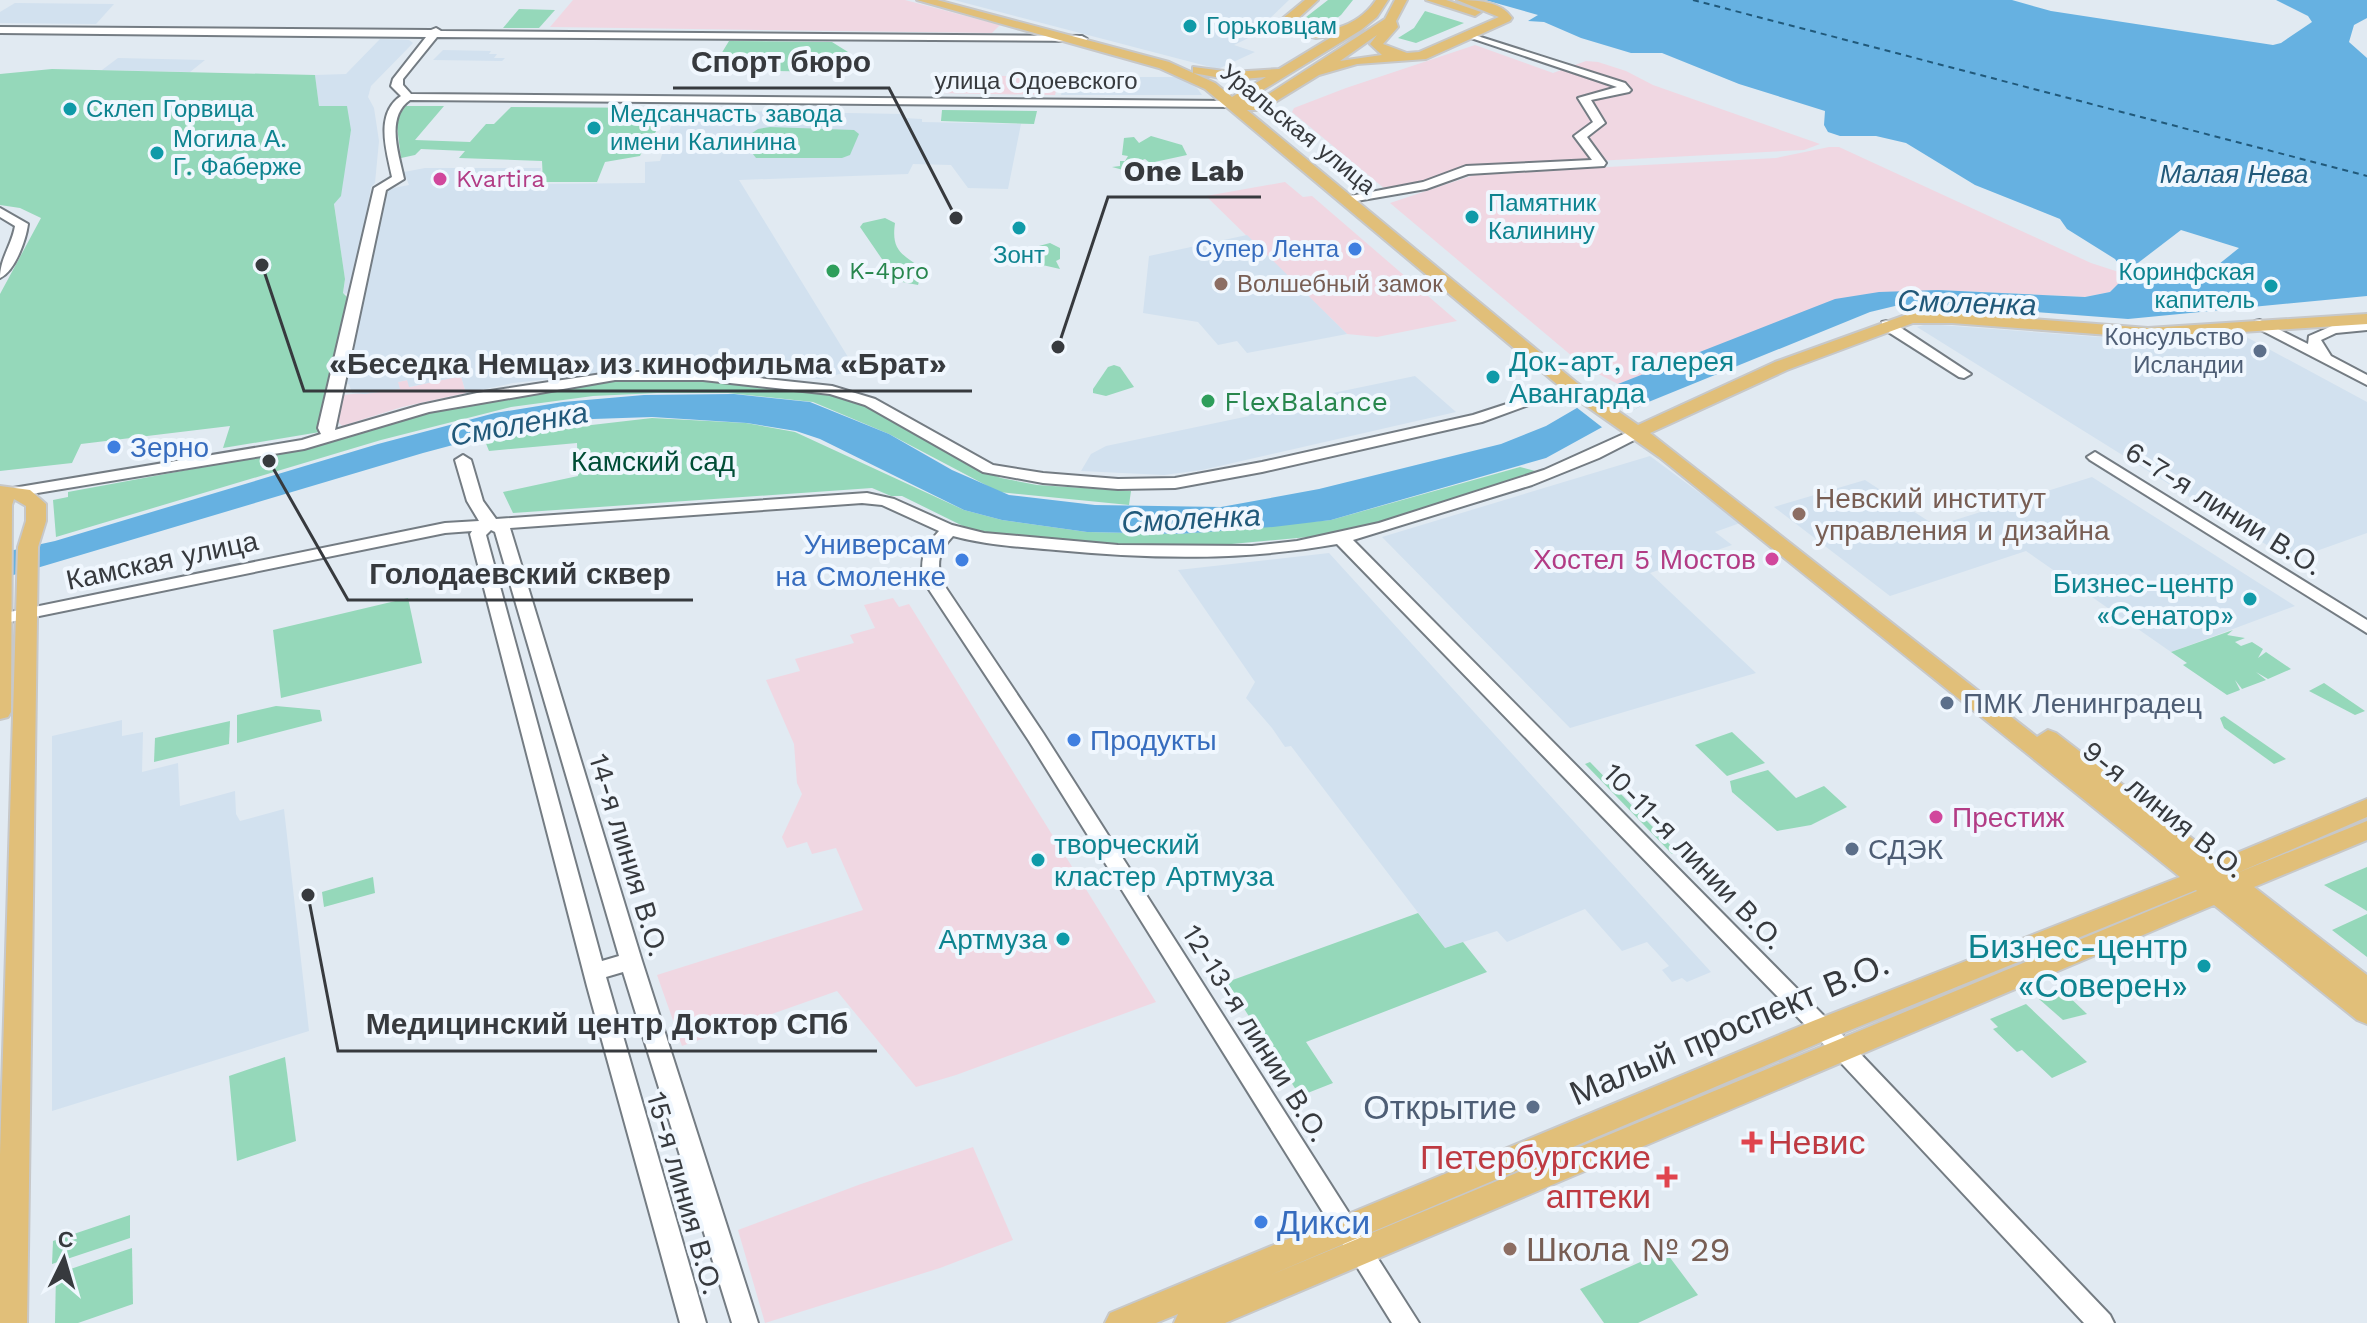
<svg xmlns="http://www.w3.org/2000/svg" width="2367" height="1323" font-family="'Work Sans',sans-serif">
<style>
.commercial{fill:#f0d7e2}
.built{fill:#d2e1ef}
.green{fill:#95d8ba}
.water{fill:#66b1e1}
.pier{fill:#e1eaf2}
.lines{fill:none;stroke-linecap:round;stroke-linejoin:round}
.ferry{stroke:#21597a;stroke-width:2;stroke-dasharray:6 5;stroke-linecap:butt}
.minor-casing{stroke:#747c83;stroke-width:4}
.major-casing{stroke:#c7c8c9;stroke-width:4}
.minor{fill:#fff;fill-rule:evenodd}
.major{fill:#e1bf79;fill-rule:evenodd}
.culture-dot{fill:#0f9aa8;stroke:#f0f7fe;stroke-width:3}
.hotel-dot{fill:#d1479c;stroke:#f0f7fe;stroke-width:3}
.shop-dot{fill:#3f7fe0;stroke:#f0f7fe;stroke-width:3}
.leisure-dot{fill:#2e9e5b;stroke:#f0f7fe;stroke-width:3}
.education-dot{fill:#8d6e63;stroke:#f0f7fe;stroke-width:3}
.service-dot{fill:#5c6f8a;stroke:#f0f7fe;stroke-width:3}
.health-dot{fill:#e0444e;stroke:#f0f7fe;stroke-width:3}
.labels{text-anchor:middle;stroke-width:8;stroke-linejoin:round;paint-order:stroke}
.far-culture-label{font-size:24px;fill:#0d838f;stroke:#f0f7fe;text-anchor:start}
.far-street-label{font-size:24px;fill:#373a3e;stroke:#f0f7fe}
.far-hotel-label{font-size:24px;fill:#b23c85;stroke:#f0f7fe;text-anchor:start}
.far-shop-label{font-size:24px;fill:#366cbe;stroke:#f0f7fe;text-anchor:end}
.far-leisure-label{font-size:24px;fill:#27864d;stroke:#f0f7fe;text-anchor:start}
.far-education-label{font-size:24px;fill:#785e54;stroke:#f0f7fe;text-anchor:start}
.far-service-label{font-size:24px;fill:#4e5e75;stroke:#f0f7fe;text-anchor:end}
.far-water-label{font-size:26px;font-style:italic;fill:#21597a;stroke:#f0f7fe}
.culture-label{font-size:28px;fill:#0d838f;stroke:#f0f7fe;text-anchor:start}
.leisure-label{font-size:28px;fill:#27864d;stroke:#f0f7fe;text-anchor:start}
.shop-label{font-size:28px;fill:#366cbe;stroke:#f0f7fe;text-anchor:start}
.park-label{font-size:28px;fill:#004d36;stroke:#f0f7fe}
.education-label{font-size:28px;fill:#785e54;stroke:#f0f7fe;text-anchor:start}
.street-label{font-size:28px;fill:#373a3e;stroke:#f0f7fe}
.hotel-label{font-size:28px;fill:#b23c85;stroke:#f0f7fe;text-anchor:end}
.service-label{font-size:28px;fill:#4e5e75;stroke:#f0f7fe;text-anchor:start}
.water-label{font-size:30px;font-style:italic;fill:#21597a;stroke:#f0f7fe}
.near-culture-label{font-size:34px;fill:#0d838f;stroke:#f0f7fe;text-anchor:end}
.near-street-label{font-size:34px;fill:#373a3e;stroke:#f0f7fe}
.near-service-label{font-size:34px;fill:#4e5e75;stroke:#f0f7fe;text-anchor:end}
.near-health-label{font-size:34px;fill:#be3a42;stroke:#f0f7fe;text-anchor:start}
.near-shop-label{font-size:34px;fill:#366cbe;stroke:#f0f7fe;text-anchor:start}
.near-education-label{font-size:34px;fill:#785e54;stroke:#f0f7fe;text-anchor:start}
.leader{fill:none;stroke:#373a3e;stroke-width:3}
.callout-dot{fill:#373a3e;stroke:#f0f7fe;stroke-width:3}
.callout-label{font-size:30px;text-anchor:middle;font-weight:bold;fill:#373a3e;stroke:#f0f7fe;stroke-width:8;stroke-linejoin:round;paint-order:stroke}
</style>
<rect width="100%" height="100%" fill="#e1eaf2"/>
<!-- commercial -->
<g class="commercial">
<polygon points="573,0 905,0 1000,25 992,33 550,27"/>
<polygon points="1475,45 1553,73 1586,61 1598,62 1626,71 1653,85 1820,144 1804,150 1460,168 1425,181 1385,189 1292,112 1294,108 1346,88"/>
<polygon points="941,75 960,75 1060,77 1055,95 934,93"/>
<polygon points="1829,147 1839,147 2091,263 2128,275 2110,292 2085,297 1938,290 1708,350 1618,384 1585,367 1390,203 1477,174 1776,158"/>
<polygon points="1285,182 1303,197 1312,196 1457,321 1377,337 1347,334 1206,196"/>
<polygon points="461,376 466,393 402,407 342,426 336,419 343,395 399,389 398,382 408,380 410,387"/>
<polygon points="893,598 899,607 909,604 1156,1002 956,1075 916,1087 837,991 682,1046 657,975 863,910 836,848 812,854 807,842 787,848 782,837 802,794 797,783 794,744 766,680 800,671 795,659 854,643 850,635 875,628 864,605"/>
<polygon points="973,1147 1013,1240 940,1268 765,1323 738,1230 861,1184"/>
</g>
<!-- built -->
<g class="built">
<polygon points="954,0 1289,0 1260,28 1265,30 1234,45 1255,52 1218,69"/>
<polygon points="15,3 114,4 96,24 0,23 0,12"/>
<polygon points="380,39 409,40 413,43 371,86 368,97 374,108 379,141 375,183 371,187 356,292 343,294 345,279 334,203 351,130 319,106 315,75 346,74"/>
<polygon points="443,50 491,51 489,54 497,54 494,58 505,58 502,61 433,60"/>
<polygon points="118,58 205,60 190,72 102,70"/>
<polygon points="1066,77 1178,77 1197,88 1202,95 1061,95"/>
<polygon points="676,110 904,114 903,118 922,119 922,122 1021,124 1008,189 968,188 951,165 913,164 908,174 739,180 856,370 819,379 729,371 642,369 513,383 466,393 461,376 409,387 407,380 398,382 400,389 365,394 352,393 349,384 339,386 356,311 361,309 365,282 370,275 383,190 409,185 404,172 425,168 541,168 538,184 645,183 645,162 660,161"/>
<polygon points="1247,235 1347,334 1247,353 1237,341 1218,345 1198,322 1143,313 1149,256"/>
<polygon points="1927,324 2180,343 2239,333 2367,402 2367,533 2291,560 1917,327"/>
<polygon points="1415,376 1456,412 1202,470 1164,475 1081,471 1091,454 1106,446 1249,416 1246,411"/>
<polygon points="1650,456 1740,523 1715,532 1732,545 1650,573 1756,673 1570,728 1382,537"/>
<polygon points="2092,477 2295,606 2171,652 2026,551 1890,596 1774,507 1865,480 1936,526"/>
<polygon points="1329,553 1711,972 1687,982 1682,978 1672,982 1662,970 1669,966 1647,942 1622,951 1585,909 1507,942 1497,931 1445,948 1291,746 1285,747 1272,728 1246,698 1255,682 1178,570"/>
<polygon points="122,720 122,736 143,732 142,772 178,763 180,806 235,791 236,814 240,821 284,809 309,1031 52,1111 52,736"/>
</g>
<!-- green -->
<g class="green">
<polygon points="1328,0 1353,0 1341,15 1325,27 1302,26 1301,21"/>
<polygon points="519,9 555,10 539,28 503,28"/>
<polygon points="1425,11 1464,23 1416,43 1398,38 1414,28"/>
<polygon points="729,41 832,42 848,52 839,72 775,71 781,59 718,59"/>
<polygon points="52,69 315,75 319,106 347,106 351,130 341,196 334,204 345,279 343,293 347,297 320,432 223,448 230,426 81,444 72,463 0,471 0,294 41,218 20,208 0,205 0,74"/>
<polygon points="406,106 444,106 415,140 470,142 486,124 494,124 511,107 669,108 655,133 623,136 616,149 643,149 640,156 605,162 597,182 543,182 542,161 459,158 465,151 421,149 415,155 401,158 396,119"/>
<polygon points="942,110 1037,111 1034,124 941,121"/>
<polygon points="770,127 854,130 859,134 850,155 842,158 756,158 742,140 758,129"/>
<polygon points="1151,136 1182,145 1187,155 1150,163 1145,159 1134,163 1136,165 1126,166 1127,171 1112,167 1120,166 1120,161 1125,161 1128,156 1122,155 1124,138 1134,137 1139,143"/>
<path d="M885 218 895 223C891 251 902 254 923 269L918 285 897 281 860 227 863 223Z"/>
<polygon points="1050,243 1060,248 1060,259 1056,261 1060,269 1038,264 1021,264 1024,250"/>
<polygon points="1114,365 1120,367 1134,387 1106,396 1093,393 1093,389 1108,367"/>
<polygon points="650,379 741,383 829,394 863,405 966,464 1001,478 1037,485 1131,491 1129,505 999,492 889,434 813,402 728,393 657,393 593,396 511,407 381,440 56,537 53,500 68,497 68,492 284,452 427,412 583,383"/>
<polygon points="652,418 746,423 795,432 964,510 1002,520 1087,532 1179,534 1331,520 1520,467 1539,472 1342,534 1177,549 1042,540 984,532 969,529 902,496 891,496 872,488 513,513 503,492 578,476 577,443 489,451 485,441 514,434"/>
<polygon points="408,598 422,663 281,698 273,630"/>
<polygon points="2233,630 2227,635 2245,638 2235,642 2241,646 2252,642 2263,649 2258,658 2266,652 2291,669 2268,679 2256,672 2266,680 2242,689 2235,680 2240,690 2227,695 2183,665 2187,663 2171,652"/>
<polygon points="2324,683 2365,711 2355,715 2309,691"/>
<polygon points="276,706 320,710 322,721 237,743 237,715"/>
<polygon points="2224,716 2286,759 2274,764 2224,728 2220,718"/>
<polygon points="230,721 229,744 154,762 155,738"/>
<polygon points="1732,732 1765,763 1727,776 1695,745"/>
<polygon points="1590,762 1678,853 1672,854 1585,764"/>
<polygon points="1768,770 1796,798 1824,786 1847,807 1811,825 1777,831 1732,792 1730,781"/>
<polygon points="2367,867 2367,911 2324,885"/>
<polygon points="373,877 375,893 324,907 322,892"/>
<polygon points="1418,913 1445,948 1463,942 1487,972 1306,1042 1333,1083 1300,1096 1227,982"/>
<polygon points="2367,914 2367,957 2332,930"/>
<polygon points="2062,990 2087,1014 2063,1020 2039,999"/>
<polygon points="2026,1004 2087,1062 2052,1078 2022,1050 2017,1052 1993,1029 1998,1027 1990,1019"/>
<polygon points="285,1057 296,1141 237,1161 229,1076"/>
<polygon points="130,1215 130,1238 52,1264 53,1241"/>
<polygon points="132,1248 133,1304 78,1323 55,1323 56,1274"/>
<polygon points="1665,1251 1698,1295 1638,1323 1604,1323 1580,1289"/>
</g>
<!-- water -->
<polygon class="water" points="1485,0 2012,0 2051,11 2273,45 2281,43 2312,22 2308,16 2276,0 2367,0 2367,18 2354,25 2349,42 2367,58 2367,296 2128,319 1932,304 1895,306 1870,312 1646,403 1546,458 1331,520 1273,527 1179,534 1087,532 1002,520 964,510 820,439 796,431 747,423 652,417 593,419 517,428 423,453 0,579 0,553 55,541 378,444 495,413 563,402 644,395 734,394 810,402 889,434 952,470 1009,495 1095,505 1221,507 1319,489 1501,444 1546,426 1618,384 1835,299 1879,292 1938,290 2085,297 2110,292 2127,275 2115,259 2067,229 2060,219 1975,185 1906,143 1876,136 1840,136 1828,132 1824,125 1825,111 1739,84 1662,53 1631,53 1581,38 1544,22 1528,21 1538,15"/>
<!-- pier -->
<g class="pier">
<polygon points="2181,230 2239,248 2193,285 2134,266"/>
<polygon points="1618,384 1646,403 1603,428 1576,407"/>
</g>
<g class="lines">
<!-- ferry -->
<polyline class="ferry" points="1693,0 2367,176"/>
<!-- minor casing -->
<g class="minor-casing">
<g id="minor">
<path d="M0 27 431 30 436 28 441 31 1082 36 1087 39 1086 41 437 37 403 79V85L411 94 1231 101 1237 104 1231 107 410 100C385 117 399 155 404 179L386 190 335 430 421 405 477 393 615 372H703L832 386 875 399 993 465 1043 473 1118 479 1175 478 1262 462 1473 415 1571 383 1578 387 1482 422 1262 472 1175 488 1118 489 1043 483 983 472 865 405 830 394 703 380H615L429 412 304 449 7 498 1 496V490L302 440 321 434 318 428 374 188 392 177C387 152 374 114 401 96L391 86 393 79 426 37 0 33Z"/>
<polygon points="1468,33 1625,83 1631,90 1629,92 1591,100 1605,123 1587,137 1606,163 1604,166 1468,174 1426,189 1345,203 1345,197 1423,182 1466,166 1592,160 1574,136 1593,122 1578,98 1617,87 1468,37"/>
<path d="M0 208 28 224C26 240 15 271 0 278 0 258 12 245 15 226L0 217Z"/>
<polygon points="2260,320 2308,344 2309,336 2332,326 2367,322 2367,330 2336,333 2321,340 2331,356 2367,375 2367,385 2255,327 2255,321"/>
<polygon points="1887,321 1892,322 1971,374 1964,378 1959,377 1882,328 1882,322"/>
<path d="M1637 428 1645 433 1642 436 1599 458 1532 485 1353 540 1831 1023 2110 1315 2114 1323H2084L1815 1035 1337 544C1243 561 1150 559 1056 550 1021 547 986 545 953 536 939 551 936 562 942 582L1043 733 1419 1323H1392L1029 741 924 582C919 560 924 547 939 531L882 505 862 503 510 528 642 961 758 1323H732L623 972 606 977 706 1323H680L587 986 470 534 472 531 445 533 0 624V614L445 523 479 521 467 501 455 460 463 455 471 460 483 501 496 519 867 493 894 499 952 525 984 533 1118 545 1252 546 1297 541 1379 523 1544 470ZM491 530 495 532 619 956 602 961 486 535Z"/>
<polygon points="2095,452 2367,620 2367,633 2090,460 2087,457"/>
</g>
</g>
<!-- major casing -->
<g class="major-casing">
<g id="major">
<path d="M917 0H937L1169 62 1215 83 1232 97 1266 77 1232 80 1193 73V67L1232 72 1279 69 1335 35 1316 38 1284 30 1282 19 1305 0H1318L1293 23C1321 39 1358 27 1376 0H1388L1377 17 1361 30 1245 101 1255 103 1385 19 1395 0H1407L1396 21 1398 27 1383 44 1407 53 1419 52 1499 17 1457 0C1476 0 1501 1 1512 18L1510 21 1426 59 1357 64 1319 75 1262 110H1247L1577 383 1638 425 1775 362 1911 313H1952L2148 328 2367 314V324L2148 338 1952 323H1913L1787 370 1650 433 2037 737 2048 730 2056 733 2220 860 2367 799V817L2237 873 2367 821V840L2254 887 2367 975V1024L2357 1020 2214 905 1225 1323H1174L1178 1314 1156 1323H1105L1110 1313 1813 1021 2180 877 1659 457 1565 391 1205 89 1159 68ZM1377 35 1370 44 1382 55 1340 61ZM2196 890 2197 891 1268 1276 1833 1037Z"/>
<polygon points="1426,0 1446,0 1481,12 1475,16"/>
<polygon points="0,486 30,490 46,504 46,521 38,547 27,1323 0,1323 0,1155 18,547 26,521 26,506 14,499 12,505 11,712 8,717 0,719"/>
</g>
</g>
<!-- minor -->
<use href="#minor" class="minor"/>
<!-- major -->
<use href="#major" class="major"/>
</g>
<!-- markers -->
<g class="culture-dot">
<circle cx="1190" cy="26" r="8"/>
<circle cx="70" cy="109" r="8"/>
<circle cx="594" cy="128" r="8"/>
<circle cx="157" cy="153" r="8"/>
<circle cx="1472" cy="217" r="8"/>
<circle cx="1019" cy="228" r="8"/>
<circle cx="2271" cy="286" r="8"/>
<circle cx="1493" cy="377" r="8"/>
<circle cx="2250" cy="599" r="8"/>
<circle cx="1038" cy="860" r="8"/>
<circle cx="1063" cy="939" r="8"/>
<circle cx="2204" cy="966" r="8"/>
</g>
<g class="hotel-dot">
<circle cx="440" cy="179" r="8"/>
<circle cx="1772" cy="559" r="8"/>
<circle cx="1936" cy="817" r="8"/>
</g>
<g class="shop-dot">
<circle cx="1355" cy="249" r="8"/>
<circle cx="114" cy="447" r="8"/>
<circle cx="962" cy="560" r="8"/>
<circle cx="1074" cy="740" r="8"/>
<circle cx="1261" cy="1222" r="8"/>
</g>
<g class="leisure-dot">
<circle cx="833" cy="271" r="8"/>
<circle cx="1208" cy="401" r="8"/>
</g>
<g class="education-dot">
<circle cx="1221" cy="284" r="8"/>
<circle cx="1799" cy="514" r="8"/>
<circle cx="1510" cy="1249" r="8"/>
</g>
<g class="service-dot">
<circle cx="2260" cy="351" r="8"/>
<circle cx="1947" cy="703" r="8"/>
<circle cx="1852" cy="849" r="8"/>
<circle cx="1533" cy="1107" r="8"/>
</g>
<g class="health-dot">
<path d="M1748 1130h8v8h8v8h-8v8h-8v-8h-8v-8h8z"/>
<path d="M1663 1165h8v8h8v8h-8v8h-8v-8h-8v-8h8z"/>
</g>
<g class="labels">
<!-- far-culture labels -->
<g class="far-culture-label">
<text x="1206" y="34">Горьковцам</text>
<text x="86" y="117">Склеп Горвица</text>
<text x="610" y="122">Медсанчасть завода<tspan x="610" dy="28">имени Калинина</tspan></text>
<text x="173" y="147">Могила А.<tspan x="173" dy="28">Г. Фаберже</tspan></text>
<text x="1488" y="211">Памятник<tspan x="1488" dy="28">Калинину</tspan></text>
<text x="1019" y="263" text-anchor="middle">Зонт</text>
<text x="2255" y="280" text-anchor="end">Коринфская<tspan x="2255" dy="28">капитель</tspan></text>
</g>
<!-- far-street labels -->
<g class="far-street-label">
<text x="1036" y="89">улица Одоевского</text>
<text transform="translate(1298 129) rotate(39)" y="8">Уральская улица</text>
</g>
<!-- far-hotel labels -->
<g class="far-hotel-label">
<text x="456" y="187">Kvartira</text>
</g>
<!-- far-shop labels -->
<g class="far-shop-label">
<text x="1339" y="257">Супер Лента</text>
</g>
<!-- far-leisure labels -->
<g class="far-leisure-label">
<text x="849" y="279">K-4pro</text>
</g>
<!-- far-education labels -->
<g class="far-education-label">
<text x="1237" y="292">Волшебный замок</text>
</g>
<!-- far-service labels -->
<g class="far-service-label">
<text x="2244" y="345">Консульство<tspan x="2244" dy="28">Исландии</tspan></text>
</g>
<!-- far-water labels -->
<g class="far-water-label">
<text x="2234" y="183">Малая Нева</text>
</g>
<!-- culture labels -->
<g class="culture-label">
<text x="1509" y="371">Док-арт, галерея<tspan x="1509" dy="32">Авангарда</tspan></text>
<text x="2234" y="593" text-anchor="end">Бизнес-центр<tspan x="2234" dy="32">«Сенатор»</tspan></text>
<text x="1054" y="854">творческий<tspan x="1054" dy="32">кластер Артмуза</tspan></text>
<text x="1047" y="949" text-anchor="end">Артмуза</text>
</g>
<!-- leisure labels -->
<g class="leisure-label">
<text x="1224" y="411">FlexBalance</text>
</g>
<!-- shop labels -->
<g class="shop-label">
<text x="130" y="457">Зерно</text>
<text x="946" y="554" text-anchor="end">Универсам<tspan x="946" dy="32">на Смоленке</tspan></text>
<text x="1090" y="750">Продукты</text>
</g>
<!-- park labels -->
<g class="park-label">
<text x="653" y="471">Камский сад</text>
</g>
<!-- education labels -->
<g class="education-label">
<text x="1815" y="508">Невский институт<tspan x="1815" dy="32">управления и дизайна</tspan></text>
</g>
<!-- street labels -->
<g class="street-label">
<text transform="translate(2224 508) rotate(32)" y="10">6-7-я линии В.О.</text>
<text transform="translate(162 560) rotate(-12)" y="10">Камская улица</text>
<text transform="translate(2164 809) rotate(39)" y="10">9-я линия В.О.</text>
<text transform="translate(629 855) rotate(73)" y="10">14-я линия В.О.</text>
<text transform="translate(1694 856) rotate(46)" y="10">10-11-я линии В.О.</text>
<text transform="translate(1256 1033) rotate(58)" y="10">12-13-я линии В.О.</text>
<text transform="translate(685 1193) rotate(74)" y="10">15-я линия В.О.</text>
</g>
<!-- hotel labels -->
<g class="hotel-label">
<text x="1756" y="569">Хостел 5 Мостов</text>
<text x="1952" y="827" text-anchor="start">Престиж</text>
</g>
<!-- service labels -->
<g class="service-label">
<text x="1963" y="713">ПМК Ленинградец</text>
<text x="1868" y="859">СДЭК</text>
</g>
<!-- water labels -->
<g class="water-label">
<text transform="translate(1967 303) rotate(2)" y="10">Смоленка</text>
<text transform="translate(519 424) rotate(-10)" y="10">Смоленка</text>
<text transform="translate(1191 519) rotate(-3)" y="10">Смоленка</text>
</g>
<!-- near-culture labels -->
<g class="near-culture-label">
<text x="2188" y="958">Бизнес-центр<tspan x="2188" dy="39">«Соверен»</tspan></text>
</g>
<!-- near-street labels -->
<g class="near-street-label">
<text transform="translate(1729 1028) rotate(-23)" y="12">Малый проспект В.О.</text>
</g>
<!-- near-service labels -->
<g class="near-service-label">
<text x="1517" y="1119">Открытие</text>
</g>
<!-- near-health labels -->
<g class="near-health-label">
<text x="1768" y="1154">Невис</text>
<text x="1651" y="1169" text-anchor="end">Петербургские<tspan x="1651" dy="39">аптеки</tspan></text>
</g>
<!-- near-shop labels -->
<g class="near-shop-label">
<text x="1277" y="1234">Дикси</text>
</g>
<!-- near-education labels -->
<g class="near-education-label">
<text x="1526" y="1261">Школа № 29</text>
</g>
</g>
<!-- callouts -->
<path class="leader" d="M956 218L889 88H673M1058 347L1108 197H1261M262 265L304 391H972M269 461L348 600H693M308 895L338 1051H877"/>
<g class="callout-dot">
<circle cx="956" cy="218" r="8"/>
<circle cx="1058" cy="347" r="8"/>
<circle cx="262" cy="265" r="8"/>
<circle cx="269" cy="461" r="8"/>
<circle cx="308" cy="895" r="8"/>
</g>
<g class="callout-label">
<text x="781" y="72">Спорт бюро</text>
<text x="1184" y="181">One Lab</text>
<text x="638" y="374">«Беседка Немца» из кинофильма «Брат»</text>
<text x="520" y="584">Голодаевский сквер</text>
<text x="607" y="1034">Медицинский центр Доктор СПб</text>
</g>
<!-- north arrow -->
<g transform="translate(64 1259) rotate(5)" stroke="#f0f7fe" stroke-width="6" paint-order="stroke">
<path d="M0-6L14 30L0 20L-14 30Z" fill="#373a3e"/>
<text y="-12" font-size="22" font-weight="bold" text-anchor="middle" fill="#373a3e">С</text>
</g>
</svg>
